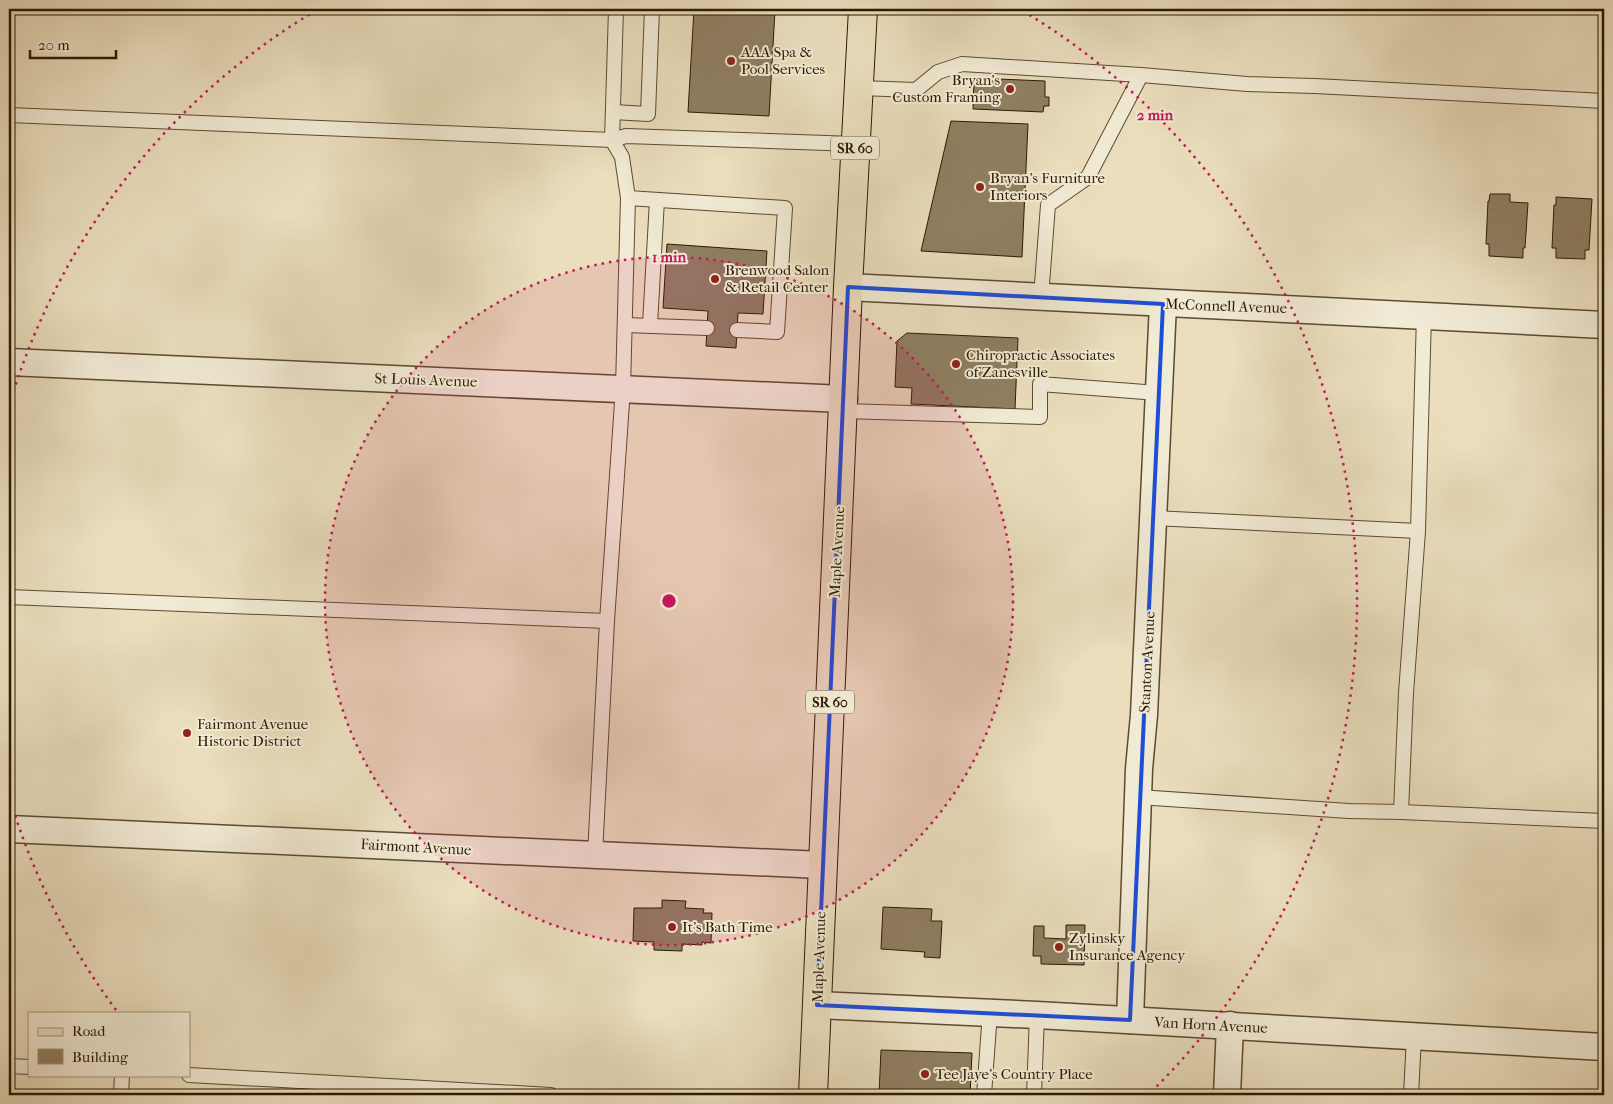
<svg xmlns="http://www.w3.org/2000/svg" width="1613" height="1104" font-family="'IM FELL French Canon',serif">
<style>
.building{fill:#8f7f62;stroke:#2c1900}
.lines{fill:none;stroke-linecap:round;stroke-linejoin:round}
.lane-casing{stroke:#5c4a2f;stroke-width:16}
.street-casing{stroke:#5c4a2f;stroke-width:29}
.primary-casing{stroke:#2c1900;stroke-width:30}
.lane{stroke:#f1ead4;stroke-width:14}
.street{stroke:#f1ead4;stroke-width:26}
.primary{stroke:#eadebd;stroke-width:28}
.marked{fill:none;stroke:#1d4ed8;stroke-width:4;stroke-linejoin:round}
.ring{fill:none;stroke:#c2185b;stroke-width:2.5;stroke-dasharray:2.5 5}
.poi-dot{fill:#8f2418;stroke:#f1ead4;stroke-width:2}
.labels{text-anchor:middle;stroke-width:4;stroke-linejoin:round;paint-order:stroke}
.shield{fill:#f1ead4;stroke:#675840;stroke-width:1}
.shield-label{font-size:14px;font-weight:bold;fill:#2c1900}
.poi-label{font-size:15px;fill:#2c1900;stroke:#f1ead4;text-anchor:start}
.street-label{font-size:15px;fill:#2c1900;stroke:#f1ead4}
.centre{fill:#c2185b;stroke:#f1ead4;stroke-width:2.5}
.ring-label{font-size:15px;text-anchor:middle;font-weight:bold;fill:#c2185b;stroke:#f1ead4;stroke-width:4;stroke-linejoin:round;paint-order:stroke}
</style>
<rect width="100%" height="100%" fill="#eadebd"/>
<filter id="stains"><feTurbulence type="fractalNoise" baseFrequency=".004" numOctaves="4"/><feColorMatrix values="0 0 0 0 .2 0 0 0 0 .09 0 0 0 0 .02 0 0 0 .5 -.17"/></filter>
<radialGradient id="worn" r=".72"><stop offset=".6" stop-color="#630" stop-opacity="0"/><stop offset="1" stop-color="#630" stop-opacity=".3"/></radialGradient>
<!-- building -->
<g class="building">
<polygon points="694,9 773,9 775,10 769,116 688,112"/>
<polygon points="974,78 1045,81 1045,97 1049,97 1049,106 1044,106 1043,112 973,109"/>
<polygon points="951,121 1028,124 1022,257 921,251"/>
<polygon points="1490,194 1510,194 1510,202 1528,203 1525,248 1523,248 1523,258 1489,256 1489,244 1486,244 1488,201 1489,201"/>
<polygon points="1556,197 1592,199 1589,250 1585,250 1585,259 1556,258 1556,248 1552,248 1554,205 1556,205"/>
<polygon points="667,244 767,251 763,314 738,313 736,348 706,346 708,311 663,308"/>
<polygon points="907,333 1018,338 1015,409 911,404 912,388 895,387 897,341"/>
<polygon points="662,900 686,901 685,908 704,909 703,913 712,913 711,943 702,942 702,945 682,944 682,951 654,950 654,942 633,941 634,908 662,908"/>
<polygon points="883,907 932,909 931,921 942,921 940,958 924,957 925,952 881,949"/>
<polygon points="1066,925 1085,925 1084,965 1041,964 1041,956 1033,956 1034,926 1044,926 1044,938 1066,939"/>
<polygon points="881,1050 972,1053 970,1095 879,1095"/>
</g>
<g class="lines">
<!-- lane casing -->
<g class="lane-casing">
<g id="lane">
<polyline points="859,88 916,90 938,72 962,64 1141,75 1247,84 1315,86 1604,101"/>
<polyline points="613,112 648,114 652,9"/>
<polyline points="9,115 612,140 626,136 855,144"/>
<polyline points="628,198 785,208 777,332 737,330"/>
<polyline points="1041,297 1048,205 1088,177 1141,75"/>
<polyline points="625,325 707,328"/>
<polyline points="650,325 657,200"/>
<polyline points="844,411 1040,417 1040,384 1158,393"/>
<polyline points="1153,518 1418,531"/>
<polyline points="9,597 607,621"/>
<polyline points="1138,797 1349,811 1401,812 1604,821"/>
<polyline points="1401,812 1406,693 1418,531 1424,315"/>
<polyline points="595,855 607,621 623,388 628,198 622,157 612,140 616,9"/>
<polyline points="9,1066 29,1067"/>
<polyline points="189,1075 551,1095"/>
<polyline points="121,1095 122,1075"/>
<polyline points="984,1095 990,1012"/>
<polyline points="1034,1095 1037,1015"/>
<polyline points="1411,1095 1414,1037"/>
</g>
</g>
<!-- street casing -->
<g class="street-casing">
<g id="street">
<polyline points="848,287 1604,325"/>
<polyline points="9,362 844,399"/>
<polyline points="9,829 822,865"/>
<polyline points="817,1005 1037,1015 1604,1047"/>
<polyline points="1130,1020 1139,769 1144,715 1163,304"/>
<polyline points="1227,1095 1230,1025"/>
</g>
</g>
<!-- primary casing -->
<g class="primary-casing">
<polyline id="primary" points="813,1095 848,287 863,9"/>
</g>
<!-- lane -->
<use href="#lane" class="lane"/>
<!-- street -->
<use href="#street" class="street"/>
<!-- primary -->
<use href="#primary" class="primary"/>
</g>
<!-- marked area -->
<path class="marked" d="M848 287 1163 304 1130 1020 817 1005Z"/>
<!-- distance rings -->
<circle cx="669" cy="601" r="344" fill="#c2185b" fill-opacity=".12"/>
<g class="ring">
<circle cx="669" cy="601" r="344"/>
<path d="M116 1010A688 688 0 0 1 9 796M9 406A688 688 0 0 1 315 11M1023 11A688 688 0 0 1 1151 1092"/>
</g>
<!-- markers -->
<g class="poi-dot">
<circle cx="731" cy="61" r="5"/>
<circle cx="1010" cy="89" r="5"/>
<circle cx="980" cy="187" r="5"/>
<circle cx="715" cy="279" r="5"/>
<circle cx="956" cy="364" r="5"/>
<circle cx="187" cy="733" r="5"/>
<circle cx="672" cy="927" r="5"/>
<circle cx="1059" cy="947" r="5"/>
<circle cx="925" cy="1074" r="5"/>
</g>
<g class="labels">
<!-- shield labels -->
<g class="shield">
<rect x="831" y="136.5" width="48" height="23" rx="4"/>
<rect x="806" y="690.5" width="48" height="23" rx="4"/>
</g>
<g class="shield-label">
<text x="855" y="153">SR 60</text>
<text x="830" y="707">SR 60</text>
</g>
<!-- poi labels -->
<g class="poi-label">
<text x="741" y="57">AAA Spa &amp;<tspan x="741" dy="17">Pool Services</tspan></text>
<text x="1000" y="85" text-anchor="end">Bryan's<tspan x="1000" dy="17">Custom Framing</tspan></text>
<text x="990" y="183">Bryan's Furniture<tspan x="990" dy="17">Interiors</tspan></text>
<text x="725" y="275">Brenwood Salon<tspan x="725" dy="17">&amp; Retail Center</tspan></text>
<text x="966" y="360">Chiropractic Associates<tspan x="966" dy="17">of Zanesville</tspan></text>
<text x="197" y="729">Fairmont Avenue<tspan x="197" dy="17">Historic District</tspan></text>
<text x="682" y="932">It's Bath Time</text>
<text x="1069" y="943">Zylinsky<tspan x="1069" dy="17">Insurance Agency</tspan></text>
<text x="935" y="1079">Tee Jaye's Country Place</text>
</g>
<!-- street labels -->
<g class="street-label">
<text transform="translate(1226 306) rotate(2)" y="5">McConnell Avenue</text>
<text transform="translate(426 380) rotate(2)" y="5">St Louis Avenue</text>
<text transform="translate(837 552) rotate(-87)" y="5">Maple Avenue</text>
<text transform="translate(1147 662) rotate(-87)" y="5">Stanton Avenue</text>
<text transform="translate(416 847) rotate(3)" y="5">Fairmont Avenue</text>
<text transform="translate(819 957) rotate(-88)" y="5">Maple Avenue</text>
<text transform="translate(1211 1025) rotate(3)" y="5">Van Horn Avenue</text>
</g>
</g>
<circle cx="669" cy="601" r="8" class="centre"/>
<g class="ring-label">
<text x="1155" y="120">2 min</text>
<text x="669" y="262">1 min</text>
</g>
<!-- margin -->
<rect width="1613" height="1104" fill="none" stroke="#eadebd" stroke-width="30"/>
<rect x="10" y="10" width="1593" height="1084" fill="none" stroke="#2c1900" stroke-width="2.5"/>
<rect x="15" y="15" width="1583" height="1074" fill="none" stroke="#2c1900"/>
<!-- legend -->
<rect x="28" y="1012" width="162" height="65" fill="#f1ead4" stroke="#a2967f"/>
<rect x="38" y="1028" width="25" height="8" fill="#eadebd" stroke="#a2967f"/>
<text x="72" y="1036" font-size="15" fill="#2c1900">Road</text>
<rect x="38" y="1049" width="25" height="15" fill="#8f7f62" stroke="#a2967f"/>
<text x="72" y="1062" font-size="15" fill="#2c1900">Building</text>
<!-- scale -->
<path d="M30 50v8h86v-8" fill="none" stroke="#2c1900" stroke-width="2.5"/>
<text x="38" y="50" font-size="15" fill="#2c1900" stroke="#f1ead4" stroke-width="4" paint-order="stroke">20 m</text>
<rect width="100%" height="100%" filter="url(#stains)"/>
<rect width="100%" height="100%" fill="url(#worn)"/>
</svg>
